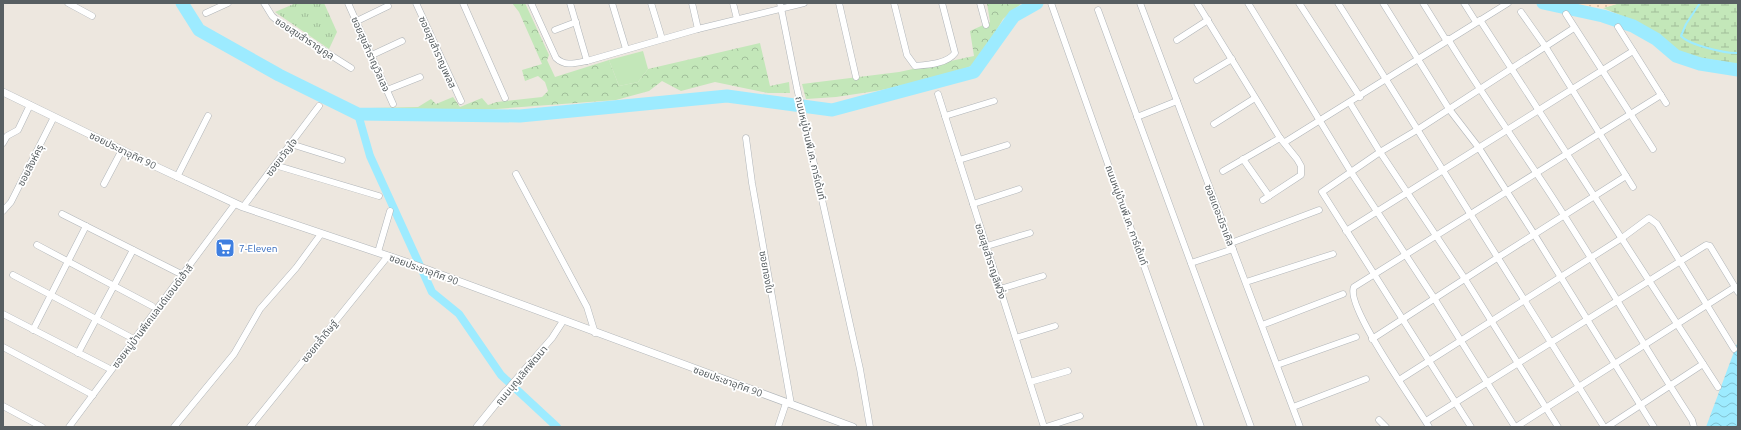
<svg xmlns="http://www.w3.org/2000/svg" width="1741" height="430" font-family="Ubuntu,'Noto Sans Thai',sans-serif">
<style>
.grass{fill:#c3e7b9}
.forest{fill:url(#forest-crowns)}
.wetland{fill:url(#wetland-marsh)}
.sand{fill:url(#sand-dots)}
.park{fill:url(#park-tufts)}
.water{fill:url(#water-waves)}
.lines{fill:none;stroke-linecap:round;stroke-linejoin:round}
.stream{stroke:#9debff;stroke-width:2}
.canal{stroke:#9debff;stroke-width:8}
.river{stroke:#9debff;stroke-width:13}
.minor-casing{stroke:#b0b5b9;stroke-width:7}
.tertiary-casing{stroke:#b0b5b9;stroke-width:8}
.minor{stroke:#fff;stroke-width:6}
.tertiary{stroke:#fff;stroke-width:7}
.labels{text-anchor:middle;stroke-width:3.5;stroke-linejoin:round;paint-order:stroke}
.street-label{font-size:10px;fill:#585f62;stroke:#fff}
.shop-label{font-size:10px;fill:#366cbe;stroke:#fff;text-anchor:start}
</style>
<defs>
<pattern id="forest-crowns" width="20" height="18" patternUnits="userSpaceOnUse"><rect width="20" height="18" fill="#c3e7b9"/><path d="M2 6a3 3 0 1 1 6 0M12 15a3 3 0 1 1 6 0" fill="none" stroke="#a1be9a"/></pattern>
<pattern id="wetland-marsh" width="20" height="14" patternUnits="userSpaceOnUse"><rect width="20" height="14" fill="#c3e7b9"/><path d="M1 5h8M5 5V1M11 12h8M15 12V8" fill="none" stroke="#a1be9a"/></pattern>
<pattern id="sand-dots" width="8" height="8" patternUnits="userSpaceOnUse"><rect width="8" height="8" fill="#fde5ca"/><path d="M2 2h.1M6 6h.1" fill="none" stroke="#d0bda7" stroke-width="1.8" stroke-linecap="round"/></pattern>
<pattern id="park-tufts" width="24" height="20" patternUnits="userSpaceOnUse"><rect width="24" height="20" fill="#c3e7b9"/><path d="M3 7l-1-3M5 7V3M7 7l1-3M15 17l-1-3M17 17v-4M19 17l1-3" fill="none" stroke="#a1be9a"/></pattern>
<pattern id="water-waves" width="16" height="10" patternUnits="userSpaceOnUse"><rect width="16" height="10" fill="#9debff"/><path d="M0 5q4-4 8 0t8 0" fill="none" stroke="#83c2d2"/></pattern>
</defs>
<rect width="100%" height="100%" fill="#ede7df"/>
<!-- grass -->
<polygon class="grass" points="643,51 648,69 638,82 619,86 609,60"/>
<!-- forest -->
<g class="forest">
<polygon points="512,3 525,3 549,55 547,60 555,77 609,60 619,86 638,82 648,69 760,43 770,86 789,82 790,93 768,93 715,82 681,91 662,81 649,91 616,100 469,111 370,108 418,107 431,99 436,104 453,97 460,107 482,98 488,105 497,102 542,97 548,91 545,82 538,76 525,81 522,70 542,64 519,12"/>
<polygon points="987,3 1022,3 1003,19 982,56 971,66 946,77 876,91 836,97 806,99 802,84 899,72 974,56 970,31 990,22"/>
</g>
<!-- wetland -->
<polygon class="wetland" points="1620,3 1738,3 1738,64 1689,56 1673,49 1639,23 1603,8"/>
<!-- sand -->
<polygon class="sand" points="1564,3 1620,3 1603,8"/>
<!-- park -->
<polygon class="park" points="296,3 324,3 337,32 329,49 275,12"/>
<!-- water -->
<polygon class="water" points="1738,341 1738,427 1706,427"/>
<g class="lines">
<!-- stream -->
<path class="stream" d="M1700 3 1686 24 1681 36C1689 45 1727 54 1738 53"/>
<!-- canal -->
<polyline class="canal" points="358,114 370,156 432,292 459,314 501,375 557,427"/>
<!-- river -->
<g class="river">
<polyline points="182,3 199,30 279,75 358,114 520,116 727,96 832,110 974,72 1014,16 1037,3"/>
<polyline points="1543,3 1603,16 1633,26 1656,39 1676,56 1700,64 1738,70"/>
</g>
<!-- minor casing -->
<g class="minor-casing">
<g id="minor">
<polyline points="68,3 92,16"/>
<polyline points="264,3 272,16 280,23 351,68"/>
<polyline points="348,3 393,104"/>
<polyline points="416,3 461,101"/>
<polyline points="463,3 505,98"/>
<path d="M531 3 556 58C565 67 576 63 587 61L698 29 804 3"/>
<polyline points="570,3 587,61"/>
<polyline points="612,3 626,49"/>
<polyline points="651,3 662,39"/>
<polyline points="692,3 698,29"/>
<polyline points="733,3 737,19"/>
<polyline points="780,3 797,88 860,369 870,427"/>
<polyline points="839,3 856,77"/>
<path d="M894 3 907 55 915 66C927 65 947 64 955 53L942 3"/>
<polyline points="980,3 986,25"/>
<polyline points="1051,3 1201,427"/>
<polyline points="1140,3 1300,427"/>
<polyline points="1197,3 1280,138 1297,159 1301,166 1301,175 1263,200"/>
<polyline points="1248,3 1351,172 1434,298 1515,427"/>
<polyline points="1299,3 1360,97"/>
<polyline points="1338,3 1604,427"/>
<polyline points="1383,3 1449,109 1479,148 1534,234 1654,427"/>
<polyline points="1423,3 1446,40"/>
<polyline points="1464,3 1476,22"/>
<polyline points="1098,10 1251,427"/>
<polyline points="1521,12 1545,46 1633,187"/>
<polyline points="206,13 228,3"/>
<polyline points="1566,14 1653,149"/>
<polyline points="1480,20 1718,387"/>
<polyline points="357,21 388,6"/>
<polyline points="1618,27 1666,103"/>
<polyline points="555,30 576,22"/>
<path d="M1448 39C1476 85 1507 129 1537 174 1591 254 1639 339 1692 420L1694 427"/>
<polyline points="1177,40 1208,20"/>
<polyline points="372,55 402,41"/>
<polyline points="1197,80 1232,59"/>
<polyline points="387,90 420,77"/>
<polyline points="938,94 1044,427"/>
<polyline points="1350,103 1380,152 1465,279 1558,427"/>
<polyline points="945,116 994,101"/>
<polyline points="1137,117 1177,101"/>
<polyline points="1214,124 1255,98"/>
<polyline points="746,138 752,183 791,404"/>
<polyline points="1285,142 1508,3"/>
<polyline points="3,143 7,136 18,130 30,105"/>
<polyline points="291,144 342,160"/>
<polyline points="1243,159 1269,196"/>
<polyline points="959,160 1007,145"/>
<polyline points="275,165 379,196"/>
<polyline points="1223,171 1280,138"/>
<polyline points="516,174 587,307 595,333"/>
<polyline points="177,177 208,116"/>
<polyline points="104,184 122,150"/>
<polyline points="973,204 1019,189"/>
<polyline points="243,207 319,106"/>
<polyline points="3,211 11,202 54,117"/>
<polyline points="62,214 183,275"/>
<polyline points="1346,231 1633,51"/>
<polyline points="1231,243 1319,210"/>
<polyline points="37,245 152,306"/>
<polyline points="987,246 1030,233"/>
<polyline points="378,252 390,211"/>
<polyline points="1191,263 1233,249"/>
<polyline points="13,275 130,337"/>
<polyline points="1246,282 1333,254"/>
<polyline points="1000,289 1043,276"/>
<polyline points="3,314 108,368"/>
<polyline points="1262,325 1343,294"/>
<polyline points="33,330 86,226"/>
<polyline points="1016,338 1055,326"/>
<polyline points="1372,339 1497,258 1626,176"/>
<polyline points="3,347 93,395"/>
<polyline points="78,353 133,250"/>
<polyline points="1277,365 1356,337"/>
<polyline points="1399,380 1622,238 1649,218 1657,224 1734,349"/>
<polyline points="1030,382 1068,371"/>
<polyline points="506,391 552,338 563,321"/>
<polyline points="3,406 42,427"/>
<polyline points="1293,407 1366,379"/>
<polyline points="1379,420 1386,427"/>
<polyline points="1426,421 1706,245 1710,246 1738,292"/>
<polyline points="69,427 235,204"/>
<polyline points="174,427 234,354 260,309 296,268 321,234"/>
<polyline points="250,427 388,256"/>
<polyline points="778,427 786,403"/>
<polyline points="1046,427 1080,416"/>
<path d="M1429 427C1417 406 1344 305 1354 287L1661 95"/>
<polyline points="1471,427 1322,192 1380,152 1417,130 1574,28"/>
<polyline points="1516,427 1735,287"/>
<polyline points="1607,427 1703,364"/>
</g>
</g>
<!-- tertiary casing -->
<g class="tertiary-casing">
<g id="tertiary">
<polyline points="3,92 159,168 243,207 412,264 853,427"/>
<polyline points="477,427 506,391"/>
</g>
</g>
<!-- minor -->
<use href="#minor" class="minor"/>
<!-- tertiary -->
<use href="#tertiary" class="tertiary"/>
</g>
<!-- icons -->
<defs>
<g id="supermarket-square" transform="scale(1)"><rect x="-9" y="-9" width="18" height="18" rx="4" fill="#3f7fe0" stroke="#fff"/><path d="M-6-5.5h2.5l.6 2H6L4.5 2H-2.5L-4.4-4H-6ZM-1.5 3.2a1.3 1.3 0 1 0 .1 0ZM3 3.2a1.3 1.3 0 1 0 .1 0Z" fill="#fff"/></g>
</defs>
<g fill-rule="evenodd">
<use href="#supermarket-square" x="225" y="248"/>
</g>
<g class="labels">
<!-- street labels -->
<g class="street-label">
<text transform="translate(305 38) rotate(33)" y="4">ซอยสุขสำราญคูล</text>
<text transform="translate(438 52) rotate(66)" y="4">ซอยสุขสำราญเพลส</text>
<text transform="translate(371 54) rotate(66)" y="4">ซอยสุขสำราญวิลเลจ</text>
<text transform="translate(811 148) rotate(77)" y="4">ถนนหมู่บ้านพี.เค. การ์เด้นท์</text>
<text transform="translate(123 150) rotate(26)" y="4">ซอยประชาอุทิศ 90</text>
<text transform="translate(281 157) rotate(-53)" y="4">ซอยขวัญใจ</text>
<text transform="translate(30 165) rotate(-63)" y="4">ซอยสิงห์ครุ</text>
<text transform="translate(1127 215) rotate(70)" y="4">ถนนหมู่บ้านพี.เค. การ์เด้นท์</text>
<text transform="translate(1220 215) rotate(69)" y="4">ซอยเดอะมิราเคิล</text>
<text transform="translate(991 261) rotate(72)" y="4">ซอยสุขสำราญลีฟวิ่ง</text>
<text transform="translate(424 269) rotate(20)" y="4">ซอยประชาอุทิศ 90</text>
<text transform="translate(767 272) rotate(80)" y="4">ซอยทองใบ</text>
<text transform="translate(152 316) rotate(-53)" y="4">ซอยหมู่บ้านพีเคแลนด์แอนด์เฮ้าส์</text>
<text transform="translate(319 341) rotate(-51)" y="4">ซอยกล้ำดิษฐ์</text>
<text transform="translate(521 375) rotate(-50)" y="4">ถนนบุญเลิศพัฒนา</text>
<text transform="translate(728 381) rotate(20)" y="4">ซอยประชาอุทิศ 90</text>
</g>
<!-- shop labels -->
<g class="shop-label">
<text x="239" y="252">7-Eleven</text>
</g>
</g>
<!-- border -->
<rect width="1741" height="430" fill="none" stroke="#585f62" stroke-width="8"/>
</svg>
